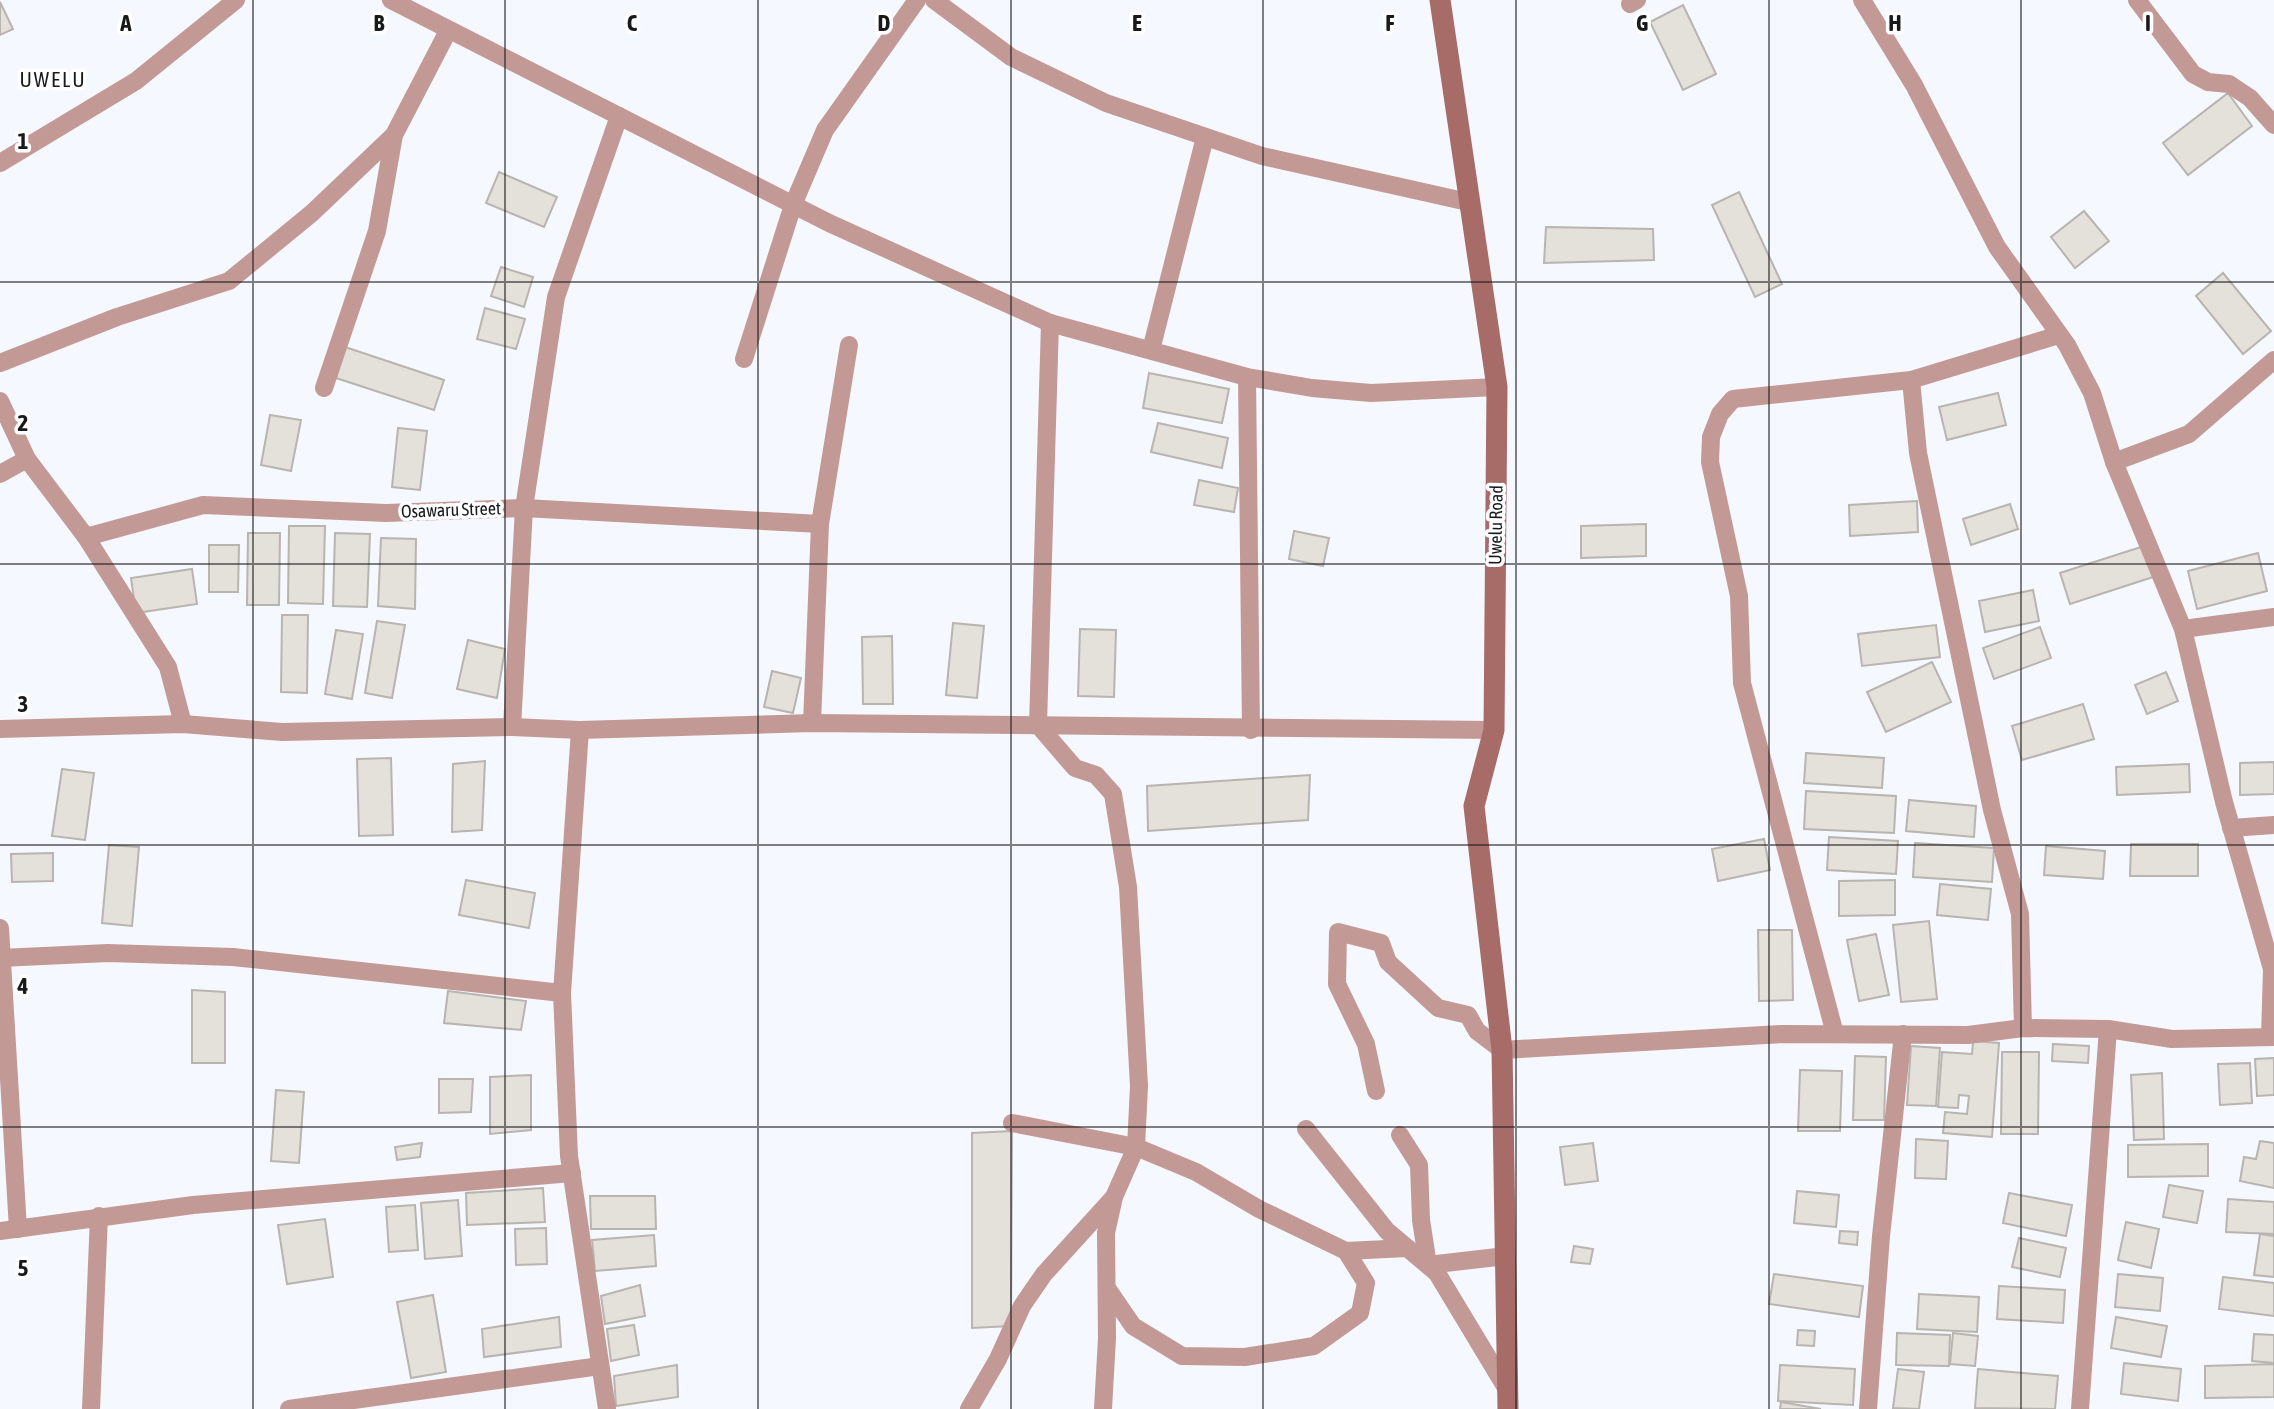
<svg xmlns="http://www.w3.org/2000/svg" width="2274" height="1409" font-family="'Asap Condensed',sans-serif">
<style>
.building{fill:#e4e0da;stroke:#b8b4af;stroke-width:2}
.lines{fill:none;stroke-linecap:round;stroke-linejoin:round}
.street{stroke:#c39996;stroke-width:18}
.secondary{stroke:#a76b68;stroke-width:21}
.grid{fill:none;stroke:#18191b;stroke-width:2;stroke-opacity:0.55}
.labels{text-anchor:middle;stroke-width:7;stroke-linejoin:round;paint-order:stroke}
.street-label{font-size:18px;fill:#18191b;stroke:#fff}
.quarter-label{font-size:21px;letter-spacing:2px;fill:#18191b;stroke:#fff}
.grid-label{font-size:23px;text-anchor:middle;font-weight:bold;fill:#18191b;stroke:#fff;stroke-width:7;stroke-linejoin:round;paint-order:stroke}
</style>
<rect width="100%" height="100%" fill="#f5f8fe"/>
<!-- building -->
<g class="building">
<polygon points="0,2 13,29 0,35"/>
<polygon points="1683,5 1716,74 1683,90 1650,22"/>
<polygon points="2228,93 2252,126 2188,175 2163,143"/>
<polygon points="499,172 557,197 544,227 486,203"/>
<polygon points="1739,192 1782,284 1755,297 1712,205"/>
<polygon points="2084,211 2109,241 2075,268 2051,237"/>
<polygon points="1546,227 1653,229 1654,260 1544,263"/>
<polygon points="501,267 533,277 524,307 491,296"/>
<polygon points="2223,273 2271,331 2243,354 2196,296"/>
<polygon points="485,308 525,319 516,349 477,339"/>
<polygon points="345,347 444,380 434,410 336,378"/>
<polygon points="1149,373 1229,389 1222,423 1143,408"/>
<polygon points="1998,393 2006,425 1947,440 1939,407"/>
<polygon points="270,415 301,420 291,471 261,465"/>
<polygon points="1158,423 1228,438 1222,468 1151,452"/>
<polygon points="398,428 427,431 420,490 392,487"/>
<polygon points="1199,480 1238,488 1234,512 1194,505"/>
<polygon points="1917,501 1918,532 1850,536 1849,505"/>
<polygon points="2010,504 2018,529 1971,545 1963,519"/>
<polygon points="1646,524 1646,556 1581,558 1581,526"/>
<polygon points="289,526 325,526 323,604 288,603"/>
<polygon points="1294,531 1329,538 1323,566 1289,559"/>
<polygon points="248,533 280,533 279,605 247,605"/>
<polygon points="335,533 370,534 367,607 333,606"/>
<polygon points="381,538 416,539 415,609 378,606"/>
<polygon points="209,545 239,545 238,592 209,592"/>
<polygon points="2144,546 2153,577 2070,604 2060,573"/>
<polygon points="2258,553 2267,591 2197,609 2188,571"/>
<polygon points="192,569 197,604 136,613 131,578"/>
<polygon points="2033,590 2039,621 1985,632 1979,601"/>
<polygon points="282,615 308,615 307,693 281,692"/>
<polygon points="377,621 405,625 392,698 365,693"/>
<polygon points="953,623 984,626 977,698 946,695"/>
<polygon points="1936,625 1940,657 1862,666 1858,634"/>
<polygon points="2040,627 2051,658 1994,679 1983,648"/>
<polygon points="1080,629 1116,630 1114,697 1078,696"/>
<polygon points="336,630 363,634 352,699 325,694"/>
<polygon points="892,636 893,704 863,704 862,637"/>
<polygon points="468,640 505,649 497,698 457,689"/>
<polygon points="1932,662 1951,702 1886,732 1867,692"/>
<polygon points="772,671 801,678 793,713 764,707"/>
<polygon points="2166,672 2178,701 2147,714 2135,685"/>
<polygon points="2083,704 2094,739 2022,760 2012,726"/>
<polygon points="1806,753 1884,758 1882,788 1804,783"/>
<polygon points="391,758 393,835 359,836 357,759"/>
<polygon points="485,761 482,830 452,832 453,764"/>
<polygon points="2274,762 2274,794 2240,795 2240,763"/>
<polygon points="2189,764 2190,792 2117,795 2116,767"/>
<polygon points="62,769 94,773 85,840 52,836"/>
<polygon points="1310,775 1308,820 1148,831 1147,786"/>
<polygon points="1806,791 1896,796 1894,833 1804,829"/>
<polygon points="1909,800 1976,806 1974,837 1906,831"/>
<polygon points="1829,837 1898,841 1896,874 1827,870"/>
<polygon points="1764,839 1770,870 1718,881 1712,849"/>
<polygon points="1915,843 1994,848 1992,882 1913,877"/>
<polygon points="2131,844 2198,844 2198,876 2130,876"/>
<polygon points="109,845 139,847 132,926 102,923"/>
<polygon points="2046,846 2105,851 2103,879 2044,875"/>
<polygon points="53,853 53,881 12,882 11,854"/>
<polygon points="466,880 535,893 529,928 459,915"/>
<polygon points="1895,880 1895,915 1839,916 1839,881"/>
<polygon points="1940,884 1991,889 1988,920 1937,915"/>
<polygon points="1929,921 1937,999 1901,1002 1893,925"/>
<polygon points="1758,930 1792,930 1793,1000 1759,1001"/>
<polygon points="1876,934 1889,995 1859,1001 1847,940"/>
<polygon points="192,990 225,992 225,1063 192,1063"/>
<polygon points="448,991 526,1001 521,1030 444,1023"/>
<polygon points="1973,1041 1999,1043 1992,1137 1943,1133 1945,1112 1967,1114 1969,1096 1959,1095 1958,1108 1938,1107 1942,1052 1972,1054"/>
<polygon points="2053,1044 2089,1046 2088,1063 2052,1061"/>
<polygon points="1911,1046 1940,1048 1936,1106 1907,1105"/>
<polygon points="2002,1052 2039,1052 2038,1134 2001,1134"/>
<polygon points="1855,1056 1886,1057 1884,1120 1853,1120"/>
<polygon points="2274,1058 2274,1095 2257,1096 2255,1059"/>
<polygon points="2250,1063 2252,1103 2220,1105 2218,1064"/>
<polygon points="1800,1070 1842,1071 1840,1131 1798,1131"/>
<polygon points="2162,1073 2164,1139 2134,1140 2131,1075"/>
<polygon points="531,1075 531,1130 490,1134 490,1077"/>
<polygon points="439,1079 473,1079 471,1112 439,1113"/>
<polygon points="276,1090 304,1092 299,1163 271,1161"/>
<polygon points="1012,1131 1011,1326 972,1328 972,1133"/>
<polygon points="1916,1139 1948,1141 1946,1179 1915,1178"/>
<polygon points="2260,1141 2274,1143 2274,1188 2240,1181 2244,1157 2256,1159"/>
<polygon points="422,1143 420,1157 397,1160 395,1147"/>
<polygon points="1593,1143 1598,1181 1565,1185 1560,1147"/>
<polygon points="2208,1144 2208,1176 2128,1177 2128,1145"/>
<polygon points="2169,1185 2203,1191 2197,1223 2163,1217"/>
<polygon points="543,1188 545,1222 467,1225 466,1193"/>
<polygon points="1797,1191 1839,1195 1836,1227 1794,1223"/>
<polygon points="2009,1193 2072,1205 2066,1236 2003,1223"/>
<polygon points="590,1196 655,1196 656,1229 591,1229"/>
<polygon points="2228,1199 2274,1202 2274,1234 2226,1232"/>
<polygon points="458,1200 462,1256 425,1259 421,1203"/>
<polygon points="415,1205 418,1250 389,1252 386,1207"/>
<polygon points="325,1219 333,1277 287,1284 278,1225"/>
<polygon points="2126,1222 2159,1229 2151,1268 2118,1260"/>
<polygon points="546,1228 547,1264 516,1265 515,1229"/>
<polygon points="1840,1231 1858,1232 1857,1245 1839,1243"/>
<polygon points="2260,1234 2274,1236 2274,1277 2254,1275"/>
<polygon points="654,1235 656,1266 595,1271 592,1240"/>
<polygon points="2019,1238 2066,1248 2060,1277 2012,1267"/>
<polygon points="1574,1246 1593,1249 1590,1264 1571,1262"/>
<polygon points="1774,1274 1863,1286 1859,1317 1769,1304"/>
<polygon points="2118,1274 2163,1278 2160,1311 2115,1307"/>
<polygon points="2223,1277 2274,1283 2274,1316 2219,1309"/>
<polygon points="640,1285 645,1316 605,1324 601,1296"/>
<polygon points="1999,1286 2065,1290 2063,1323 1997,1319"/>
<polygon points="1919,1294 1979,1297 1977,1332 1917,1329"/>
<polygon points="433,1295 446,1372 411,1378 397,1302"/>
<polygon points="559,1317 561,1347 484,1357 482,1329"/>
<polygon points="2116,1317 2167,1326 2161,1357 2111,1348"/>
<polygon points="634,1325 639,1355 611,1361 607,1329"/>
<polygon points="1798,1330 1815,1331 1814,1346 1797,1345"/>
<polygon points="1897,1333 1950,1335 1949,1366 1896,1365"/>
<polygon points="1953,1333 1978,1336 1975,1366 1950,1364"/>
<polygon points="2254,1334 2274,1335 2274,1363 2252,1361"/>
<polygon points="2124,1363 2181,1369 2178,1401 2121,1394"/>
<polygon points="2274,1364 2274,1397 2205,1398 2205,1366"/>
<polygon points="677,1365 678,1397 616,1406 614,1376"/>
<polygon points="1780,1365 1855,1369 1853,1405 1778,1401"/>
<polygon points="1898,1369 1924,1372 1919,1409 1893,1408"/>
<polygon points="1978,1369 2058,1376 2055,1409 1975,1408"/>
<polygon points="1781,1402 1821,1409 1780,1409"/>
</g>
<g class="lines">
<!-- street -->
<g class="street">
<polyline points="391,0 829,223 1050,323 1247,377 1312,388 1371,393 1497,387"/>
<polyline points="934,0 1011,57 1106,103 1262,156 1468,202"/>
<polyline points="1862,0 1914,85 1997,247 2067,345 2092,393 2114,462 2183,629 2224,802 2272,969 2270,1037"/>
<polyline points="2137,0 2193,74 2208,82 2229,84 2250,98 2274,125"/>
<polyline points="1630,4 1637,0"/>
<polyline points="0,163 136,81 236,0"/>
<polyline points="1050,323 1038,725 1075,768 1096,775 1113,794 1128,887 1139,1086 1136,1147 1114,1197 1106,1233 1107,1338 1103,1409"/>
<polyline points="1151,350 1205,137"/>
<polyline points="744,359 793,205 825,130 917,0"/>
<polyline points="0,363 117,317 229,281 312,213 394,135 448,31"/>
<polyline points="1247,377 1251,730"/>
<polyline points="1911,380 1918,453 1992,810 2020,914 2023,1028"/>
<polyline points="324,388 377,231 394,135"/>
<polyline points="0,401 27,459 86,537 168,667 183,724"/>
<polyline points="2114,462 2189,434 2274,360"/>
<polyline points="0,474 27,459"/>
<polyline points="86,537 203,505 386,513 524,508 820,524"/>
<polyline points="2183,629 2274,617"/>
<polyline points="812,723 820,524 849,345"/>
<polyline points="512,727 524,508 556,297 619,116"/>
<polyline points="0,729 183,724 282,732 512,727 580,730 812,723 1494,730"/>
<polyline points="580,730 562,993 569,1156 607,1409"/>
<polyline points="2231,828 2274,825"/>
<polyline points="0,928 18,1229"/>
<polyline points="0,958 108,953 233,957 562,993"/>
<polyline points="1835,1034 1742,683 1739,596 1710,462 1711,437 1720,414 1733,399 1911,380 2059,335"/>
<polyline points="1376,1091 1366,1044 1337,984 1338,932 1381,943 1388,962 1438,1008 1468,1015 1477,1031 1502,1050 1782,1034 1968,1035 2023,1028 2108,1029 2172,1039 2274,1037"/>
<polyline points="1012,1123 1136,1147 1196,1172 1259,1209 1346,1251"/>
<polyline points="1306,1129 1387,1231 1437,1273 1508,1391"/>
<polyline points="1400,1135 1419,1165 1421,1220 1428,1265 1506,1256"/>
<polyline points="0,1231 193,1205 572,1173"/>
<polyline points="1107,1288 1133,1326 1182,1356 1245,1357 1314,1346 1360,1313 1366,1283 1346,1251 1407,1248"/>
<polyline points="91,1409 99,1216"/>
<polyline points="289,1409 600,1366"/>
<polyline points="969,1409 998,1359 1022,1306 1044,1274 1114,1197"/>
<polyline points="1868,1409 1881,1236 1903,1034"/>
<polyline points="2080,1409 2108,1029"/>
</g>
<!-- secondary -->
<polyline class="secondary" points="1440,0 1497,387 1494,730 1474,806 1502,1050 1508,1409"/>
</g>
<!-- grid -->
<path class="grid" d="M253 0V1409M505 0V1409M758 0V1409M1011 0V1409M1263 0V1409M1516 0V1409M1769 0V1409M2021 0V1409M0 282H2274M0 564H2274M0 845H2274M0 1127H2274"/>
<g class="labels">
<!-- street labels -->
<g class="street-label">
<text transform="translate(451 510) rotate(-2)" y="6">Osawaru Street</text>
<text transform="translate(1496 525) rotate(-89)" y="6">Uwelu Road</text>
</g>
<!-- quarter labels -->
<g class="quarter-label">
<text x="53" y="87">UWELU</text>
</g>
</g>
<g class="grid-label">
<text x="126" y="31">A</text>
<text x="379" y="31">B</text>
<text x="632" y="31">C</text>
<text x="884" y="31">D</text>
<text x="1137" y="31">E</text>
<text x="1390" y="31">F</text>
<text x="1642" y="31">G</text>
<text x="1895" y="31">H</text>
<text x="2148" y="31">I</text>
<text x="23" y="149">1</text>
<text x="23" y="431">2</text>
<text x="23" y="712">3</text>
<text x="23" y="994">4</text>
<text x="23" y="1276">5</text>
</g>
</svg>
